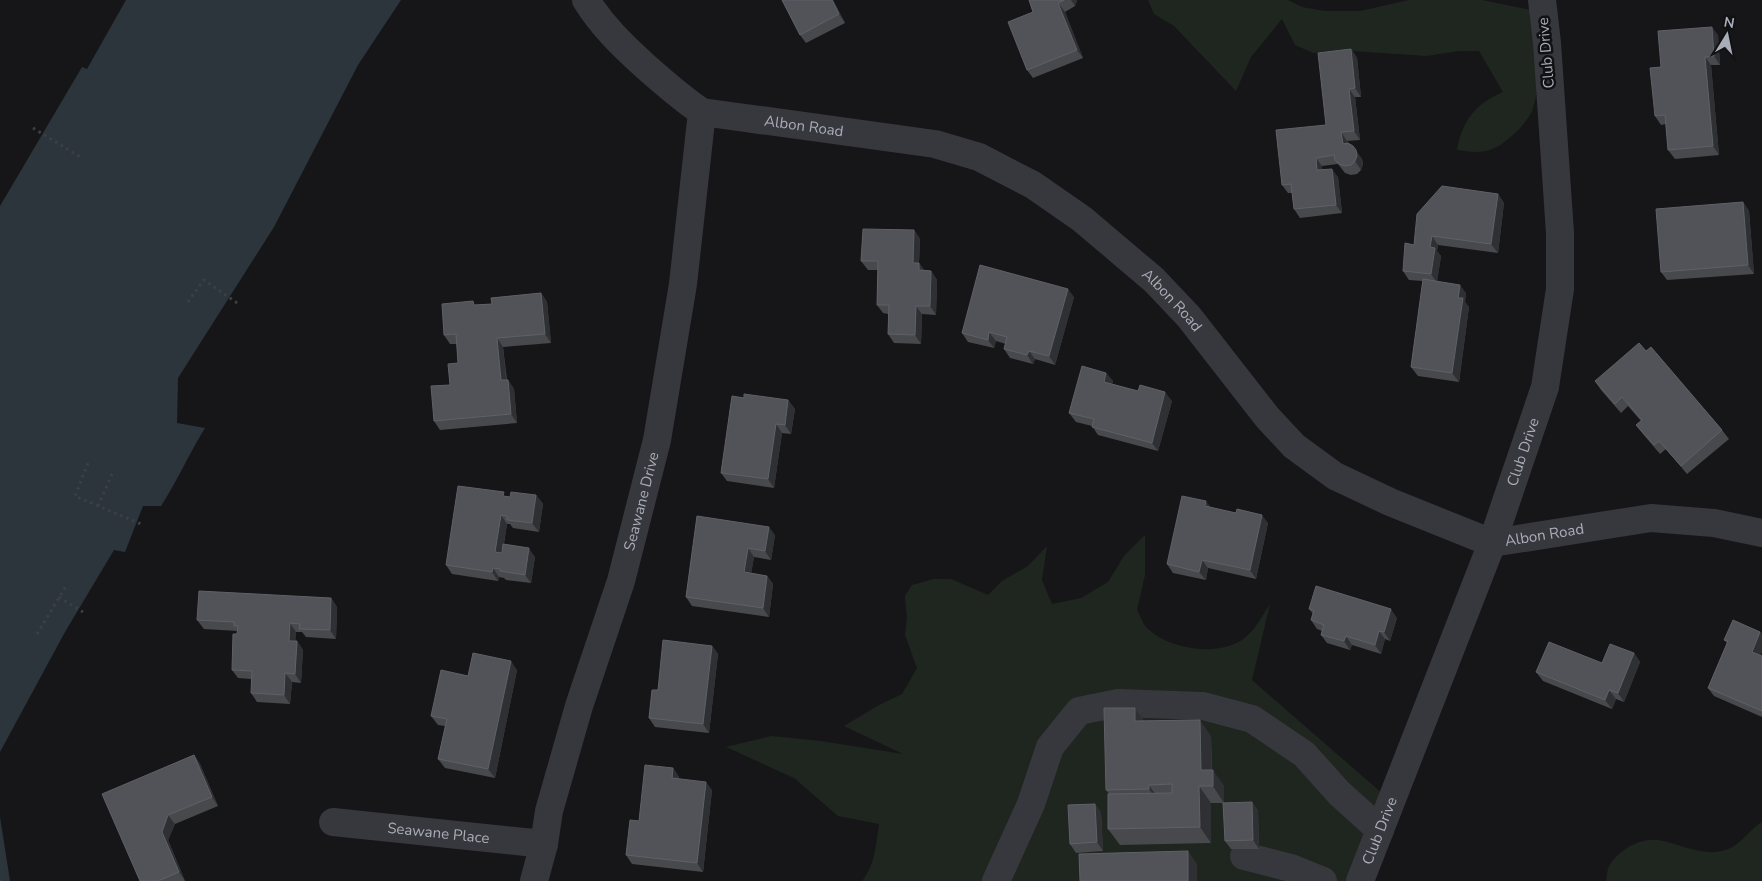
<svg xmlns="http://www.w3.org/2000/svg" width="1762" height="881" font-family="'Nunito Sans',sans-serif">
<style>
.green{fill:#1e261f}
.water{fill:#2c353c}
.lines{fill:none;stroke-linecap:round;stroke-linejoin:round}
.path{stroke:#3d3f44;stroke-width:3;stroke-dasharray:2.5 4;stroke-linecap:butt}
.minor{stroke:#37383d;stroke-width:28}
.wall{fill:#47494d}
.shaded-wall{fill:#2f3033}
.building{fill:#525359;stroke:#5f6168}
.labels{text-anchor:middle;stroke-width:5;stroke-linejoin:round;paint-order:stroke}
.street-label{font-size:15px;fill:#a8adb8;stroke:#111113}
</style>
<rect width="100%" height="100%" fill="#161618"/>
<!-- green -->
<g class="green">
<path d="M1148 0H1288L1302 7 1324 11H1360L1409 0H1482L1536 11C1537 39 1542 86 1532 111 1528 119 1520 129 1513 135 1493 153 1482 154 1457 150 1462 121 1476 103 1503 92L1479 51H1458L1427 56 1352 51 1313 53 1295 45 1282 19 1251 57 1236 91 1174 26 1154 14Z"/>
<path d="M1145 535V575L1137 610C1140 615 1142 622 1146 627 1168 650 1224 659 1248 635 1257 627 1263 614 1270 604L1252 680 1391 801 1364 881H862C875 865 876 844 879 824L838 816 794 778 726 747 771 736 821 741 903 754 844 726 879 705 902 694 917 668 905 635 907 618 905 596 912 585 934 579H951L988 595 1002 581 1028 566 1047 546 1042 580 1052 604 1081 598 1108 582 1124 556Z"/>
<path d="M1762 822V881H1606C1607 876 1607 870 1609 866 1619 850 1639 838 1658 840 1679 843 1699 856 1722 851 1742 846 1747 831 1762 822Z"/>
</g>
<!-- water -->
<g class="water">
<path d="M126 0H401L358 65 274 227 178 378 177 423 205 428C189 454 177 481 161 506H143L125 552 114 550 65 632 0 752V206L82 67 87 69Z"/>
<polygon points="0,817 10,881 0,881"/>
</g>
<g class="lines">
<!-- path -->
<g class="path">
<polyline points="33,128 82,158"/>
<polyline points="188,302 204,280 240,305"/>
<polyline points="88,463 75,496 141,524"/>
<polyline points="98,506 113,472"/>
<polyline points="59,597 83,612"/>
<polyline points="37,634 66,586"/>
<polyline points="0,880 0,881"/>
</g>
<!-- minor -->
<g class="minor">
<path id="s1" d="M586 0C602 26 623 46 645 66 663 82 681 98 702 112L935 144 979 157 1033 185 1082 219 1154 280 1189 317 1267 417 1294 446 1335 476 1390 502 1492 543 1651 518 1714 523 1762 533"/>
<path id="s2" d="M333 822 544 844"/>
<polyline points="1244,856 1291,868 1323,881"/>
<path id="s3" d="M534 881 544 844 549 811 579 706 621 581 657 440 683 284 702 112"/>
<polyline points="996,881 1031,804 1050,747 1079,711 1118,703 1203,706 1252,719 1304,754 1339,793 1380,830"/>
<path id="s4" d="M1360 881 1492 543 1545 387 1560 289V233L1547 43 1542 0"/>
</g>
</g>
<!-- wall -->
<g class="wall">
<polygon points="782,0 833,0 845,23 806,43 800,35"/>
<polygon points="1029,0 1077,0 1075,6 1065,12 1083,58 1033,78 1027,70 1033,12"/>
<polygon points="1718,35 1720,65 1711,65 1719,155 1675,159 1668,150 1666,124 1661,125 1655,116 1661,67"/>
<polygon points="1351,49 1357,58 1361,97 1355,97 1360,140 1347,141 1348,143 1362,159 1363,164 1361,170 1357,174 1351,175 1345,173 1338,164 1322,166 1322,170 1338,177 1342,213 1300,218 1294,209 1292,193 1288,193 1282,185 1326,125"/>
<polygon points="1498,194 1504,203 1498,253 1438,245 1437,251 1441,256 1437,281 1466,293 1465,302 1469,307 1459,382 1418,376 1411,367 1423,281 1409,280 1403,271 1414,245"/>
<polygon points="1743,202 1749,211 1754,274 1667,280 1661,272"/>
<polygon points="914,230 920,239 919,263 924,270 931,271 937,280 936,315 922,314 921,344 894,343 888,334 888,314 883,313 877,305 878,270 868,270 861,261"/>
<polygon points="541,293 547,302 551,343 503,347 507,380 508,380 514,389 517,423 440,430 434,421 450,385 458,363 457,344 450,344 444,335 476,305 492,304"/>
<polygon points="1074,297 1055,365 1035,359 1033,364 1010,358 1004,349 1006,344 996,341 994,348 968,342 962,333"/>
<polygon points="1646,351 1722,430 1729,439 1687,474 1666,449 1660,454 1643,434 1636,425 1641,421 1628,406 1621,413 1601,390 1595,381"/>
<polygon points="1106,373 1113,381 1112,384 1172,401 1158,451 1098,435 1092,426 1076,422 1069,413"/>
<polygon points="744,398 788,400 795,409 791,434 782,433 774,488 727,481 721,473"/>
<polygon points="536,495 543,504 539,532 513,528 510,524 507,524 504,544 535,557 531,583 506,580 504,578 499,577 498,581 452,574 446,565 507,497"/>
<polygon points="1211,507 1268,523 1256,579 1208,568 1206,580 1173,573 1167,564"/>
<polygon points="697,516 775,535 771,560 754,557 751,573 767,576 773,584 769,617 692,606 686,597"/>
<polygon points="331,598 337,607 336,639 306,637 302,632 296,632 295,641 297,641 303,650 301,683 292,682 290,704 257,702 251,693 251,679 238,678 232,670 238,631 204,629 197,620"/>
<polygon points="1309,609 1397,618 1390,641 1385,639 1381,654 1352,645 1350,650 1327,643 1321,635 1322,631 1317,629 1311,620 1313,614"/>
<polygon points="1760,632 1762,634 1762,651 1760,656 1762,656 1762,717 1714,696 1708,688 1727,643 1724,640"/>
<polygon points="712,646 718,654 709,733 655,727 649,718 658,690"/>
<polygon points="1634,653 1640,662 1624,702 1616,699 1612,709 1543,681 1536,672 1602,663"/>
<polygon points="517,670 495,778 445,768 438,759 445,726 438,725 431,716 468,676"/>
<polygon points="1135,708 1144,721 1211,736 1212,770 1224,786 1224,803 1211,803 1211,843 1120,845 1108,829 1109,794 1106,790"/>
<polygon points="194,755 200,764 218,806 175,824 168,840 185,881 140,881"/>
<polygon points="673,768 679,777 679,779 712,790 703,872 632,864 626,855 639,821"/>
<polygon points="1252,802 1258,811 1259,849 1231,849 1225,841"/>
<polygon points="1095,804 1101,813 1103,851 1076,853 1070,844"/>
</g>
<!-- shaded-wall -->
<g class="shaded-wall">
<polygon points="832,0 833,0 845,23 839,14"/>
<polygon points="1071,0 1077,0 1075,6"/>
<polygon points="1058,3 1065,12 1083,58 1077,50"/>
<polygon points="1712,27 1718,35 1720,65 1714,56"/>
<polygon points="1351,49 1357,58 1361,97 1355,88"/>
<polygon points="1705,57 1711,65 1719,155 1713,146"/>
<polygon points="1349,89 1355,97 1360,140 1354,131"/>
<polygon points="1341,132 1347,141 1349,152 1343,144"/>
<polygon points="1356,150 1362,159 1363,164 1361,170 1355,161"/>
<polygon points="1316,158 1322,166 1323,179 1317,170"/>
<polygon points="1332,169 1338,177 1342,213 1336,205"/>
<polygon points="1498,194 1504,203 1498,253 1491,244"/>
<polygon points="1743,202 1749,211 1754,274 1748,265"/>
<polygon points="914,230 920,239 919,263 925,272 925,279 913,263"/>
<polygon points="1432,236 1438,245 1437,251 1441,256 1437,283 1431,274 1430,247"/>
<polygon points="931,271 937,280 936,315 930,306"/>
<polygon points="1460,285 1466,293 1465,302 1469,307 1459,382 1452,373"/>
<polygon points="1068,289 1074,297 1055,365 1049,356"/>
<polygon points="541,293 547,302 551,343 545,334"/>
<polygon points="916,306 922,314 921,344 915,335"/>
<polygon points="989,332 996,341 994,348 988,340"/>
<polygon points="497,338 503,347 507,389 501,380"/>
<polygon points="1029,351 1035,359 1033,364 1027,355"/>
<polygon points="1106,373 1113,381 1110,391 1104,382"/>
<polygon points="508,380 514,389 517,423 511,414"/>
<polygon points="1165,392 1172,401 1158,451 1152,443"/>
<polygon points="788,400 795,409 791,434 785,425"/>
<polygon points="776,424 782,433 774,488 768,479"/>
<polygon points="536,495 543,504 539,532 532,523"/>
<polygon points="1206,501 1213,510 1205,506"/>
<polygon points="501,515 507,524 501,561 495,552"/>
<polygon points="1262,515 1268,523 1256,579 1250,570"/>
<polygon points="769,527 775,535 771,560 765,551"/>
<polygon points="529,548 535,557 531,583 525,575"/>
<polygon points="748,548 754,557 750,581 744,572"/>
<polygon points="1202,560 1208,568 1206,580 1199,572"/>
<polygon points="493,568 499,577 498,581 492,572"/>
<polygon points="767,576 773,584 769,617 763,608"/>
<polygon points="331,598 337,607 336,639 330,630"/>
<polygon points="1391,609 1397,618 1390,641 1384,632"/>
<polygon points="290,623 296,632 295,650 289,641"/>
<polygon points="1379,631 1385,639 1381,654 1375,645"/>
<polygon points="1760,632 1762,634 1762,651 1758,661 1752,652"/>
<polygon points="1346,636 1352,645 1350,650 1344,641"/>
<polygon points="297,641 303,650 301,683 295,674"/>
<polygon points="712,646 718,654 709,733 703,724"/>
<polygon points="1634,653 1640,662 1624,702 1618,693"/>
<polygon points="511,661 517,670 495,778 488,769"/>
<polygon points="285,673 292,682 290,704 284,695"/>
<polygon points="1609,690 1616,699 1612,709 1605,700"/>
<polygon points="1135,708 1146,724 1135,721"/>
<polygon points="1200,720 1211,736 1212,786 1201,770"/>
<polygon points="194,755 200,764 218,806 212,797"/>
<polygon points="673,768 679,777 678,787 672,778"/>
<polygon points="1213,770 1224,786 1224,803 1213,786"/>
<polygon points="706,782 712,790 703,872 697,863"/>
<polygon points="1149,785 1160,801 1160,805 1149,789"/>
<polygon points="1199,786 1211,803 1211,843 1200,827"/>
<polygon points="1252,802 1258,811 1259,849 1253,840"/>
<polygon points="1095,804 1101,813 1103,851 1097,842"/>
<polygon points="168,815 175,824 168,840 185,881 179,872 162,832"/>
<polygon points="1188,851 1197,864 1197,881 1188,881"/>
</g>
<!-- building -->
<g class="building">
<polygon points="782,0 832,0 839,14 800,35"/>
<polygon points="1029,0 1064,0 1058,3 1077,50 1027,70 1008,22 1033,12"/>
<polygon points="1712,27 1714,56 1705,57 1713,146 1668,150 1665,115 1655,116 1650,68 1661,67 1658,31"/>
<polygon points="1351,49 1355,88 1349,89 1354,131 1341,132 1343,144 1348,143 1353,146 1356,150 1357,156 1355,161 1351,165 1345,166 1339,164 1335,160 1334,155 1316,158 1317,170 1332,169 1336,205 1294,209 1291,184 1282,185 1276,130 1326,125 1318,53"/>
<polygon points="1442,186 1498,194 1491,244 1432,236 1430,247 1435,248 1431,274 1403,271 1405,243 1414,245 1417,214"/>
<polygon points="1743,202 1748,265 1661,272 1656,209"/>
<polygon points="863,229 914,230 913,263 919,263 919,270 931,271 930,306 916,306 915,335 888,334 889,305 877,305 878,261 861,261"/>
<polygon points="980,265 1068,289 1049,356 1029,351 1027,355 1004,349 1007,337 989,332 988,340 962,333"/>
<polygon points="1423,279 1460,285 1458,298 1463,298 1452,373 1411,367"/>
<polygon points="541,293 545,334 497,338 501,380 508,380 511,414 434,421 431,386 450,385 448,364 458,363 456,334 444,335 442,304 473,301 474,305 492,304 491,298"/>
<polygon points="1639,343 1646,351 1651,347 1722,430 1681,466 1659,441 1654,445 1636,425 1642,420 1622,397 1615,404 1595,381"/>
<polygon points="1082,366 1106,373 1104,382 1138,391 1140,385 1165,392 1152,443 1092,427 1094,419 1069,413"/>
<polygon points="744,394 788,400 785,425 776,424 768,479 721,473 732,396 744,398"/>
<polygon points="458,486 504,492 503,496 510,497 511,492 536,495 532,523 507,520 507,516 501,515 495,552 502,553 503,544 529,548 525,575 500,571 500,569 493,568 492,572 446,565"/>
<polygon points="1182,496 1206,501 1205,506 1236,513 1237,509 1262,515 1250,570 1202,560 1199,572 1167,564"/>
<polygon points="697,516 769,527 765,551 748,548 744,572 767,576 763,608 686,597"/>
<polygon points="1316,586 1391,609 1384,632 1379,631 1375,645 1346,636 1344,641 1321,635 1324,625 1311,620 1314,610 1309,609"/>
<polygon points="199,591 331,598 330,630 299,629 300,624 290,623 289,641 297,641 295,674 285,673 284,695 251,693 252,671 232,670 233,634 237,634 238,626 234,626 234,622 197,620"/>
<polygon points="1733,620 1760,632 1752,652 1762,656 1762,711 1708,688 1728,641 1724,640"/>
<polygon points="663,640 712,646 703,724 649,718 652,690 658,690"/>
<polygon points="1549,642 1602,663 1610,644 1634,653 1618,693 1609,690 1605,700 1536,672"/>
<polygon points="473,653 511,661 488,769 438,759 447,719 431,716 441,670 468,676"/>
<polygon points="1104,708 1135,708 1135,721 1200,720 1201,770 1213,770 1213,786 1199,786 1200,827 1108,829 1108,794 1172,793 1172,784 1149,785 1149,789 1106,790"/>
<polygon points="194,755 212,797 168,815 162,832 179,872 158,881 140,881 102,794"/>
<polygon points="645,765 673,768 672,778 706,782 697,863 626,855 630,820 639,821"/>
<polygon points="1252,802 1253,840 1225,841 1223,803"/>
<polygon points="1095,804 1097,842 1070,844 1068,805"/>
<polygon points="1188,851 1188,881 1080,881 1079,854"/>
</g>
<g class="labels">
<!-- street labels -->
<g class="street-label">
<text transform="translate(1546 53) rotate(-95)" y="5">Club Drive</text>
<text dy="5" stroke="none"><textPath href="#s1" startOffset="265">Albon Road</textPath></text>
<text dy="5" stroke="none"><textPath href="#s1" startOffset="685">Albon Road</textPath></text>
<text dy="5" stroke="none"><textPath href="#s4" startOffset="459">Club Drive</textPath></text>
<text dy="5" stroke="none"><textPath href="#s3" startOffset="395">Seawane Drive</textPath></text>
<text dy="5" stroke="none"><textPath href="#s1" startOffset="1150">Albon Road</textPath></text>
<text dy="5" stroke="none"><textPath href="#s4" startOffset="54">Club Drive</textPath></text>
<text dy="5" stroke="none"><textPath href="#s2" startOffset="106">Seawane Place</textPath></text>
</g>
</g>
<!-- north arrow -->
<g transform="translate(1727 35) rotate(10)" stroke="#111113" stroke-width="4" paint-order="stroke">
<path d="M0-4L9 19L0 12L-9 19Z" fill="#a8adb8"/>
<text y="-8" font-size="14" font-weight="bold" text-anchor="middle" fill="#a8adb8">N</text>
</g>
</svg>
